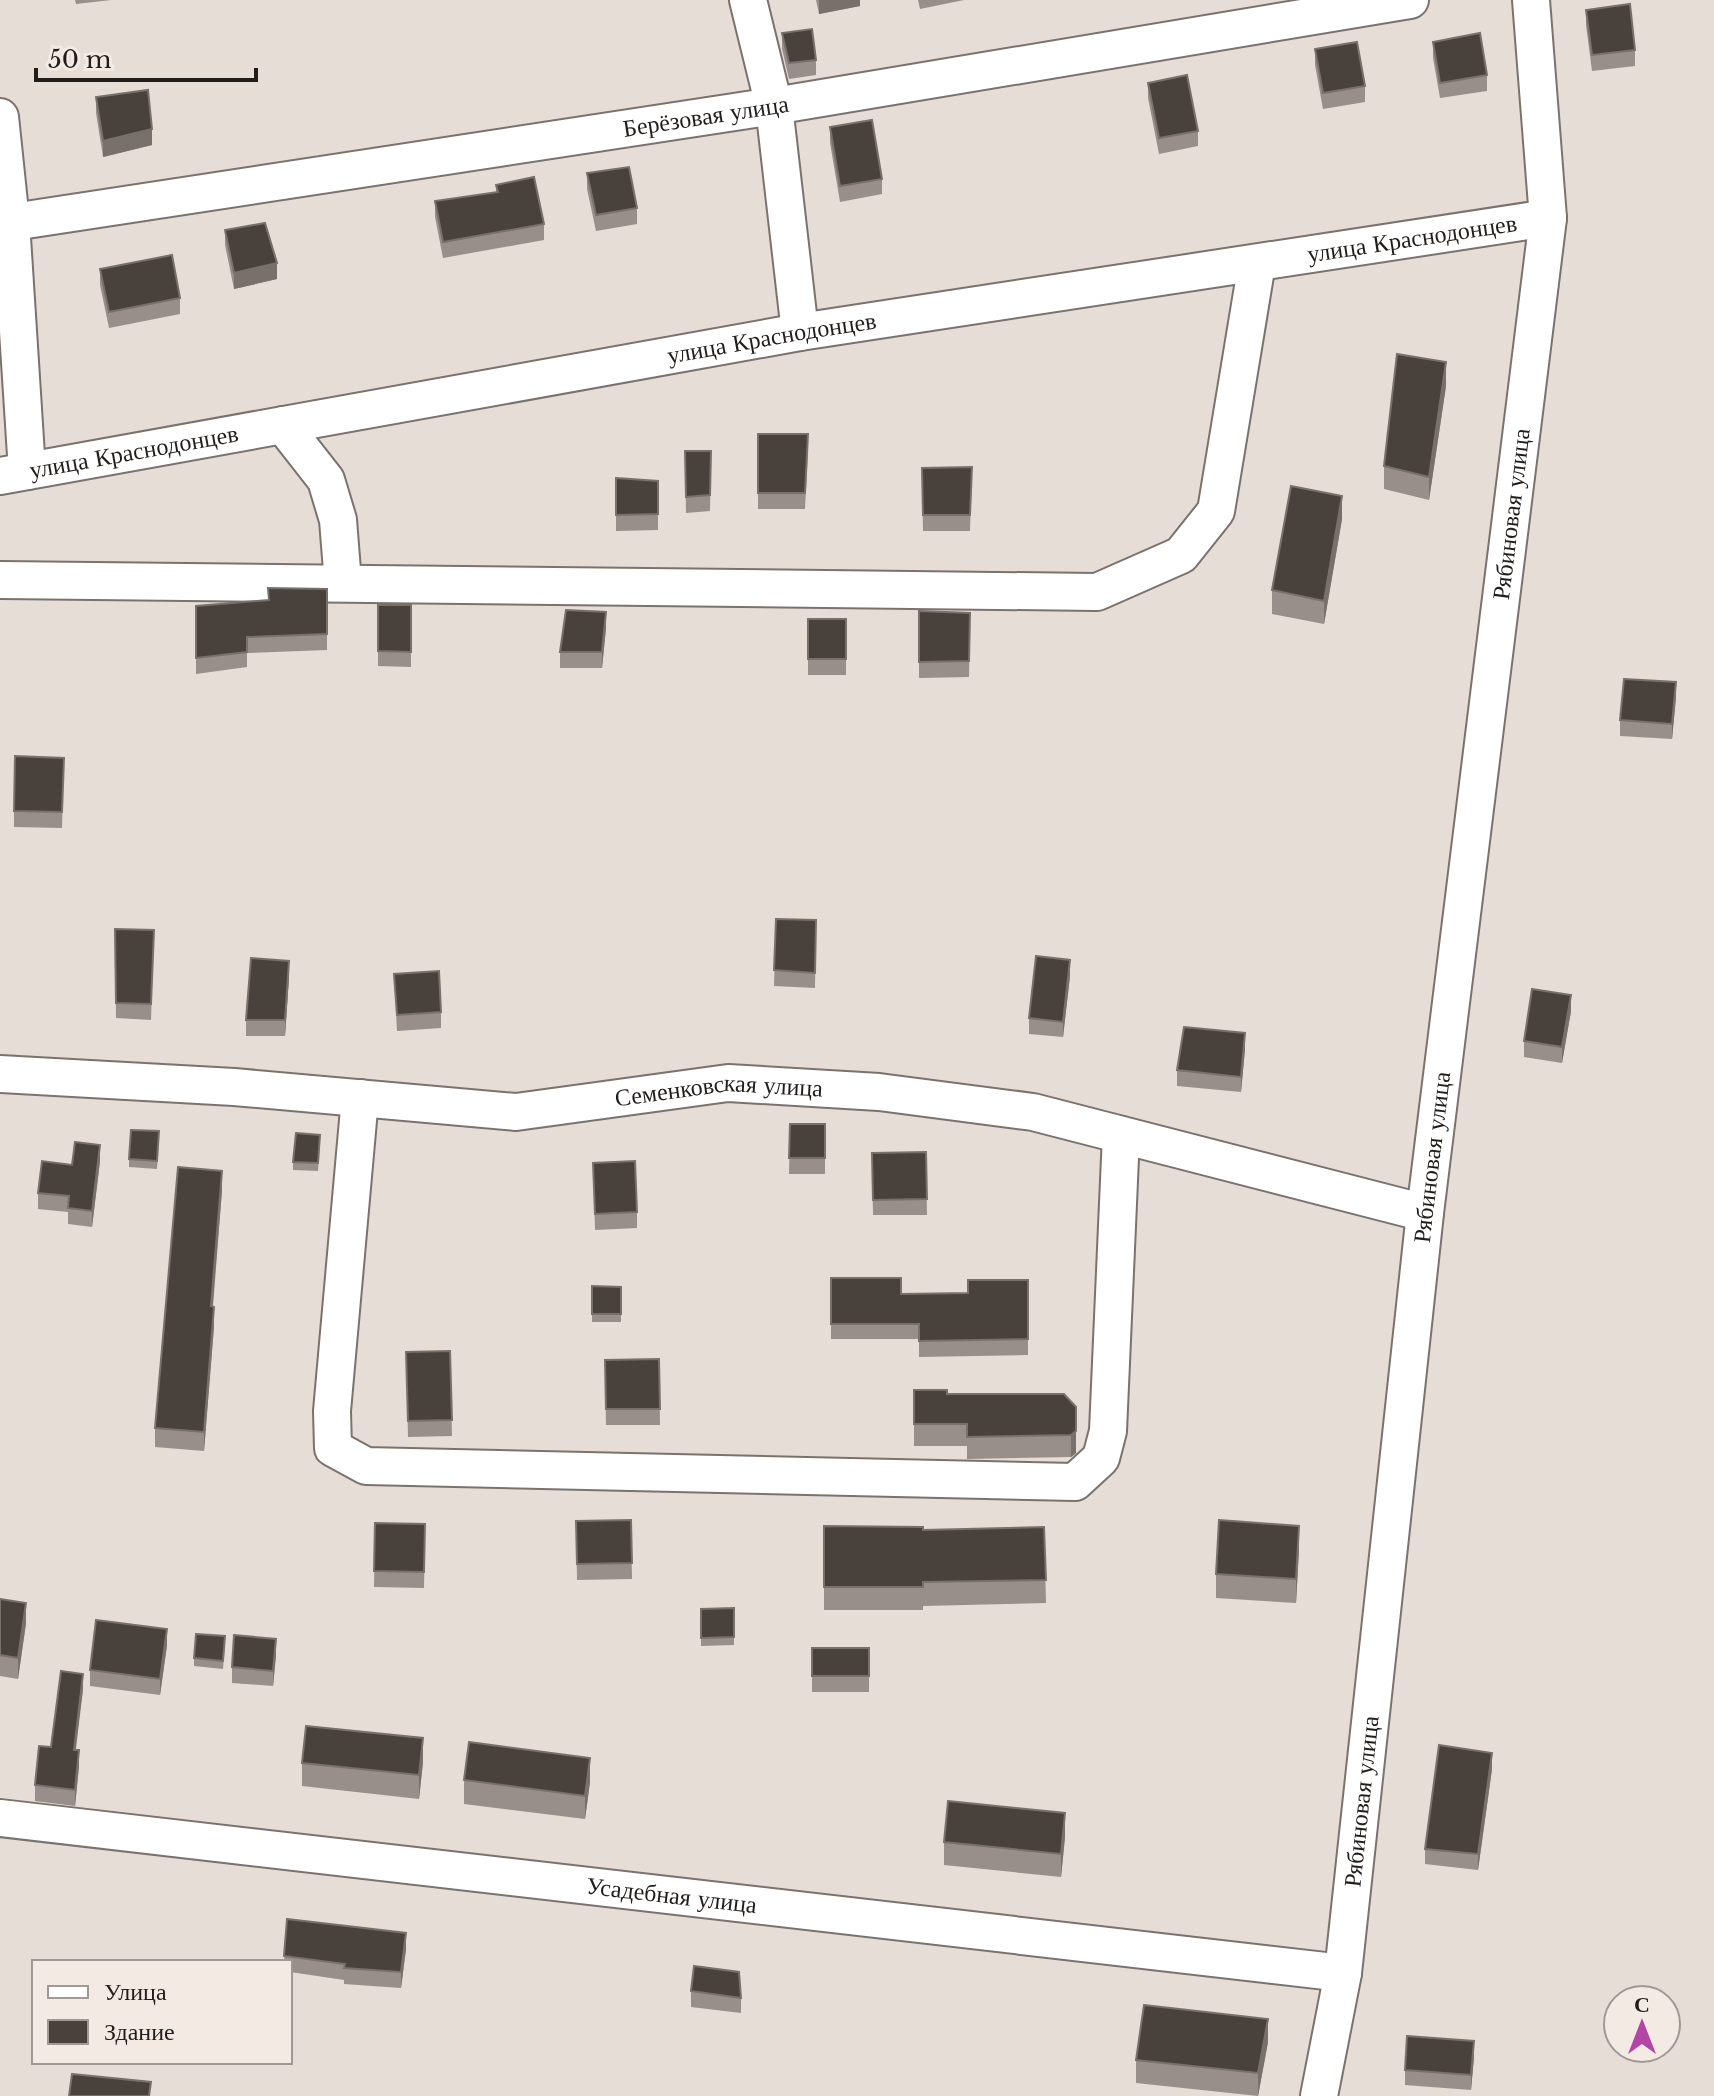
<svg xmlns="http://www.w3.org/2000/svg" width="1714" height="2096" font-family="'Libre Baskerville',serif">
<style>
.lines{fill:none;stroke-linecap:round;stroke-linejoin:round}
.minor-casing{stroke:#7b726d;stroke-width:40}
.minor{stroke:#fff;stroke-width:36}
.wall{fill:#988f8a}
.shaded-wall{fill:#78706a}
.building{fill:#49413c;stroke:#78706a;stroke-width:2}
.labels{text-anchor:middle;stroke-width:8;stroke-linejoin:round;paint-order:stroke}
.street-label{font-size:24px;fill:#211d1b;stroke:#f4eae4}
</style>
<rect width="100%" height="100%" fill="#e7ddd7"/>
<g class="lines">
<!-- minor casing -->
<g class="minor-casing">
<g id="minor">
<polyline points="748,0 774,106 800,332"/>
<polyline points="0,117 11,222 27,471"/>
<path id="s1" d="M0 224 774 106 1410 0"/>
<polyline points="283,425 326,480 338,520 343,583"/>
<path id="s2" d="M0 476 800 332 1548 218"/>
<polyline points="0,580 1097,592 1181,555 1216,511 1257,263"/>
<path id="s3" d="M0 1074 234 1087 516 1112 728 1083 879 1092 1033 1112 1425 1213"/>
<polyline points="360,1098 332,1411 333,1448 366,1466 1075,1482 1101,1458 1108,1431 1121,1135"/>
<path id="s4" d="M0 1818 1343 1973"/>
<path id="s5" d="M1319 2096 1343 1973 1425 1213 1548 218 1531 0"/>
</g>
</g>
<!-- minor -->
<use href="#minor" class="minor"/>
</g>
<!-- wall -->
<g class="wall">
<polygon points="75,0 111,0 76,4"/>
<polygon points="816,0 860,0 860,6 819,14"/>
<polygon points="918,0 964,0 920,9"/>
<polygon points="1586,10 1635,50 1635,66 1592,71 1586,25"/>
<polygon points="782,33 816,60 816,75 789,79 782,49"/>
<polygon points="1433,42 1487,75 1487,91 1440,98 1433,58"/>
<polygon points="1315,49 1365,86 1365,102 1323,109 1315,65"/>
<polygon points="1148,83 1198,131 1198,146 1159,154 1148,98"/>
<polygon points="96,97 152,145 103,157 96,113"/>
<polygon points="830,127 882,179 882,194 840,202 830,143"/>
<polygon points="587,173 637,208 637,224 596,231 587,189"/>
<polygon points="496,185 544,224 544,240 443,258 435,217 435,201 496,193"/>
<polygon points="225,230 277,279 234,289 225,245"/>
<polygon points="100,269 180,298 180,314 109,328 100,285"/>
<polygon points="1446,386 1429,500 1384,489 1384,466"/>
<polygon points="758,434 808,450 805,509 758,509"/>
<polygon points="685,451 711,451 710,511 686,513"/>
<polygon points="972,467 970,531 923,531 922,468"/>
<polygon points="616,478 658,481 658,530 616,531"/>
<polygon points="1342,519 1324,624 1272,614 1272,590"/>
<polygon points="268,588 327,589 327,650 247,653 247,667 196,674 196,606 268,600"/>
<polygon points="378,605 411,605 411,667 378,666"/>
<polygon points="919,611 970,613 969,677 919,678"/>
<rect x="808" y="619" width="38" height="56"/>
<polygon points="606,628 602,668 560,668 560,652"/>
<polygon points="1676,697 1672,739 1620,736 1620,720"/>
<polygon points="64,758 62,828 14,827 14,811"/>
<polygon points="776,919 816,920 815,988 774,986"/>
<polygon points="115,929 154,930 151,1020 116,1018"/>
<polygon points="394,974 441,1012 441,1028 397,1031"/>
<polygon points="1070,976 1063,1037 1029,1034 1029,1018"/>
<polygon points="289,977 285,1036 246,1036 246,1020"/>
<polygon points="1571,1011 1562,1063 1524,1057 1524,1041"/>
<polygon points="1245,1049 1241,1092 1177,1086 1177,1070"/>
<polygon points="790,1124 825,1124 825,1174 789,1174"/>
<polygon points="320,1135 318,1171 293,1170 293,1162"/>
<polygon points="159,1139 157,1169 129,1167 129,1159"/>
<polygon points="926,1152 927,1215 873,1215 872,1153"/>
<polygon points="100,1161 92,1227 68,1224 68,1212 38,1209 38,1193 72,1165"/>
<polygon points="593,1163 637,1212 637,1228 595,1230"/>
<polygon points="222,1190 213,1307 214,1326 204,1451 155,1447 155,1428"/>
<polygon points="831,1278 901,1294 968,1293 1028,1280 1028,1355 919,1357 919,1339 831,1339"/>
<polygon points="592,1286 621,1287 621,1322 592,1322"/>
<polygon points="450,1351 452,1436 408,1437 406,1352"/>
<polygon points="659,1359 660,1425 606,1425 605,1360"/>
<polygon points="914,1390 947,1394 1064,1394 1076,1453 1071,1457 967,1459 967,1446 914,1446"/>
<polygon points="631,1520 632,1579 577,1580 576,1521"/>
<polygon points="375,1523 425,1524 424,1588 374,1587"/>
<polygon points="824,1526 923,1530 1044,1527 1046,1603 923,1606 923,1610 824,1610"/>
<polygon points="1299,1549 1296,1603 1216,1598 1216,1574"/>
<polygon points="0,1599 26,1623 18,1679 0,1676"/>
<polygon points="734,1608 734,1645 701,1646 701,1609"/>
<polygon points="225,1644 223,1669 194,1666 194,1658"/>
<polygon points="167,1645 160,1695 90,1686 90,1670"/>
<rect x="812" y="1648" width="57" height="44"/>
<polygon points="276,1655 273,1686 232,1683 232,1667"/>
<polygon points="83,1689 75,1750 79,1766 75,1806 35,1801 35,1785 51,1747"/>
<polygon points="423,1762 419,1799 302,1786 302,1763"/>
<polygon points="1492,1769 1478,1870 1425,1864 1425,1849"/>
<polygon points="464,1780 590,1782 585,1819 464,1804"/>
<polygon points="1065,1837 1061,1877 944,1865 944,1842"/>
<polygon points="287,1919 406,1949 401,1988 344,1984 344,1980 290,1972 290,1962 284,1962"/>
<polygon points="691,1991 741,1998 741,2013 691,2007"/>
<polygon points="1268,2042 1258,2096 1136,2083 1136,2060"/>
<polygon points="1474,2057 1471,2090 1405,2085 1405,2070"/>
</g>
<!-- shaded-wall -->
<g class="shaded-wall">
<polygon points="819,0 860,0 860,6 819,14"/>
<polygon points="152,129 152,145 103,157 103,141"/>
<polygon points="277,263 277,279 234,289 234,273"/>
<polygon points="1446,362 1446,386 1429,500 1429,477"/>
<polygon points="1342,496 1342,519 1324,624 1324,601"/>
<polygon points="606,612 606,628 602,668 602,652"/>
<polygon points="1676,682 1676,697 1672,739 1672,724"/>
<polygon points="1070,960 1070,976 1063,1037 1063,1022"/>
<polygon points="289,961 289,977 285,1036 285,1020"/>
<polygon points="1571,995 1571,1011 1562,1063 1562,1047"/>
<polygon points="1245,1033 1245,1049 1241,1092 1241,1077"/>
<polygon points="100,1145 100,1161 92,1227 92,1211"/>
<polygon points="222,1171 222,1190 211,1325 211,1306"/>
<polygon points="214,1307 214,1326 204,1451 204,1432"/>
<polygon points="1076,1431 1076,1453 1071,1457 1071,1435"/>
<polygon points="1299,1526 1299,1549 1296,1603 1296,1579"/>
<polygon points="26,1603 26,1623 18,1679 18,1658"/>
<polygon points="167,1629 167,1645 160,1695 160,1679"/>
<polygon points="276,1639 276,1655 273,1686 273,1671"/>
<polygon points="83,1674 83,1689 74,1765 74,1750"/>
<polygon points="423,1738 423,1762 419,1799 419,1775"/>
<polygon points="79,1750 79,1766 75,1806 75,1790"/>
<polygon points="1492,1753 1492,1769 1478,1870 1478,1854"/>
<polygon points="590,1758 590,1782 585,1819 585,1796"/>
<polygon points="1065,1813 1065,1837 1061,1877 1061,1854"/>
<polygon points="406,1933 406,1949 401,1988 401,1972"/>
<polygon points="1268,2019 1268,2042 1258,2096 1258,2073"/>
<polygon points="1474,2041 1474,2057 1471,2090 1471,2075"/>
</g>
<!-- building -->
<g class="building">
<polygon points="1630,4 1635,50 1592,55 1586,10"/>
<polygon points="812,29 816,60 789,63 782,33"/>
<polygon points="1480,33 1487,75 1440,83 1433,42"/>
<polygon points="1357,42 1365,86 1323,93 1315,49"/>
<polygon points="1187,75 1198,131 1159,138 1148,83"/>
<polygon points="148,90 152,129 103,141 96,97"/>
<polygon points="872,120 882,179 840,186 830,127"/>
<polygon points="629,167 637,208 596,215 587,173"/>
<polygon points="534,177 544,224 443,242 435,201 498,192 496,185"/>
<polygon points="265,223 277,263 234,273 225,230"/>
<polygon points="172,255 180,298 109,312 100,269"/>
<polygon points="1397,354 1446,362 1429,477 1384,466"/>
<polygon points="758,434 808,434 805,493 758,493"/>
<polygon points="685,451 711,451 710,495 686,497"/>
<polygon points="972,467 970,515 923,515 922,468"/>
<polygon points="616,478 658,481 658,514 616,515"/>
<polygon points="1291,486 1342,496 1324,601 1272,590"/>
<polygon points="268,588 327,589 327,634 247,637 247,652 196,658 196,606 269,600"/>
<polygon points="378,605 411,605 411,652 378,651"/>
<polygon points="566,610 606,612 602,652 560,652"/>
<polygon points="919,611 970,613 969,661 919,662"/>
<rect x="808" y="619" width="38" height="40"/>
<polygon points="1624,679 1676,682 1672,724 1620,720"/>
<polygon points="15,756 64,758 62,812 14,811"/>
<polygon points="776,919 816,920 815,973 774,970"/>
<polygon points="115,929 154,930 151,1004 116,1003"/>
<polygon points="1036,956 1070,960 1063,1022 1029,1018"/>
<polygon points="251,958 289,961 285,1020 246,1020"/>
<polygon points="439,971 441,1012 397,1015 394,974"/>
<polygon points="1532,989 1571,995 1562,1047 1524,1041"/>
<polygon points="1184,1027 1245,1033 1241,1077 1177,1070"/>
<polygon points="790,1124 825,1124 825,1158 789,1158"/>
<polygon points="131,1130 159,1131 157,1161 129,1159"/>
<polygon points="296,1133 320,1135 318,1163 293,1162"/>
<polygon points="75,1142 100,1145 92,1211 68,1208 69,1196 38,1193 42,1161 72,1165"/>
<polygon points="926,1152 927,1199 873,1200 872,1153"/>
<polygon points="635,1161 637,1212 595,1214 593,1163"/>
<polygon points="178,1167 222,1171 211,1306 214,1307 204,1432 155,1428"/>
<polygon points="831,1278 901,1278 901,1294 968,1293 968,1280 1028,1280 1028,1339 919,1341 919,1324 831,1324"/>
<polygon points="592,1286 621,1287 621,1314 592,1314"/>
<polygon points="450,1351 452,1420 408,1421 406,1352"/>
<polygon points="659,1359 660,1409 606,1409 605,1360"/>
<polygon points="914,1390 947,1390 947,1394 1064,1394 1076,1407 1076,1431 1071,1435 967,1437 967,1424 914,1424"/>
<polygon points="631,1520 632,1563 577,1564 576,1521"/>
<polygon points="1219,1520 1299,1526 1296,1579 1216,1574"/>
<polygon points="375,1523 425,1524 424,1572 374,1571"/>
<polygon points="824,1526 923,1527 923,1530 1044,1527 1046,1580 923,1582 923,1587 824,1587"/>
<polygon points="0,1599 26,1603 18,1658 0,1655"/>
<polygon points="734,1608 734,1637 701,1638 701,1609"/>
<polygon points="96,1620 167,1629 160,1679 90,1670"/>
<polygon points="196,1634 225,1636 223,1661 194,1658"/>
<polygon points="234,1635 276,1639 273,1671 232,1667"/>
<rect x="812" y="1648" width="57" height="28"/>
<polygon points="61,1671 83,1674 74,1750 79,1750 75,1790 35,1785 39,1746 51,1747"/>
<polygon points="306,1726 423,1738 419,1775 302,1763"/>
<polygon points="469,1742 590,1758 585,1796 464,1780"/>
<polygon points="1439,1745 1492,1753 1478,1854 1425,1849"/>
<polygon points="948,1801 1065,1813 1061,1854 944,1842"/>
<polygon points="287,1919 406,1933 401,1972 344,1968 345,1964 284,1956"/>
<polygon points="694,1966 739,1972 741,1998 691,1991"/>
<polygon points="1144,2005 1268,2019 1258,2073 1136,2060"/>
<polygon points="1407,2036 1474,2041 1471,2075 1405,2070"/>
<polygon points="72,2074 151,2082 149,2096 69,2096"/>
</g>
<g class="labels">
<!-- street labels -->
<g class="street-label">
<text dy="8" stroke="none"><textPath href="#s1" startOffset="714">Берёзовая улица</textPath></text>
<text dy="8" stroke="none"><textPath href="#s2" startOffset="1432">улица Краснодонцев</textPath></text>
<text dy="8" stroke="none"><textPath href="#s2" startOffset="784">улица Краснодонцев</textPath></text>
<text dy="8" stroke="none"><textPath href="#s2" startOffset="136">улица Краснодонцев</textPath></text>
<text dy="8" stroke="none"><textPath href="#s5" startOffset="1594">Рябиновая улица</textPath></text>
<text dy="8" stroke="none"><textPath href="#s3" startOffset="722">Семенковская улица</textPath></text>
<text dy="8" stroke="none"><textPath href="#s5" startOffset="946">Рябиновая улица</textPath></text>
<text dy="8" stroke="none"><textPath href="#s5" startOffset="298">Рябиновая улица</textPath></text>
<text dy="8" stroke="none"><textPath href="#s4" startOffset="676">Усадебная улица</textPath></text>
</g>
</g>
<!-- legend -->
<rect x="32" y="1960" width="260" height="104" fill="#f4eae4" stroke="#a09894" stroke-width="2"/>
<rect x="48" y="1986" width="40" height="12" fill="#ffffff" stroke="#a09894" stroke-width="2"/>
<text x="104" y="2000" font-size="24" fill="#211d1b">Улица</text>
<rect x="48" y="2020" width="40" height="24" fill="#49413c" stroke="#a09894" stroke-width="2"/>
<text x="104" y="2040" font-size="24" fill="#211d1b">Здание</text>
<!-- north arrow -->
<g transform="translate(1642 2024)"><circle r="38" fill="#f4eae4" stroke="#a09894" stroke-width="2"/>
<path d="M0-6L14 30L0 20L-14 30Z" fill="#b346a4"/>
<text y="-12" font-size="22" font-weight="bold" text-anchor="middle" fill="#211d1b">С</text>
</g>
<!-- scale -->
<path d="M36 68v12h220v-12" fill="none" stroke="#211d1b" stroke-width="4"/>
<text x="48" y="68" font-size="24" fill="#211d1b" stroke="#f4eae4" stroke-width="6" paint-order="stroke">50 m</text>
</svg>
